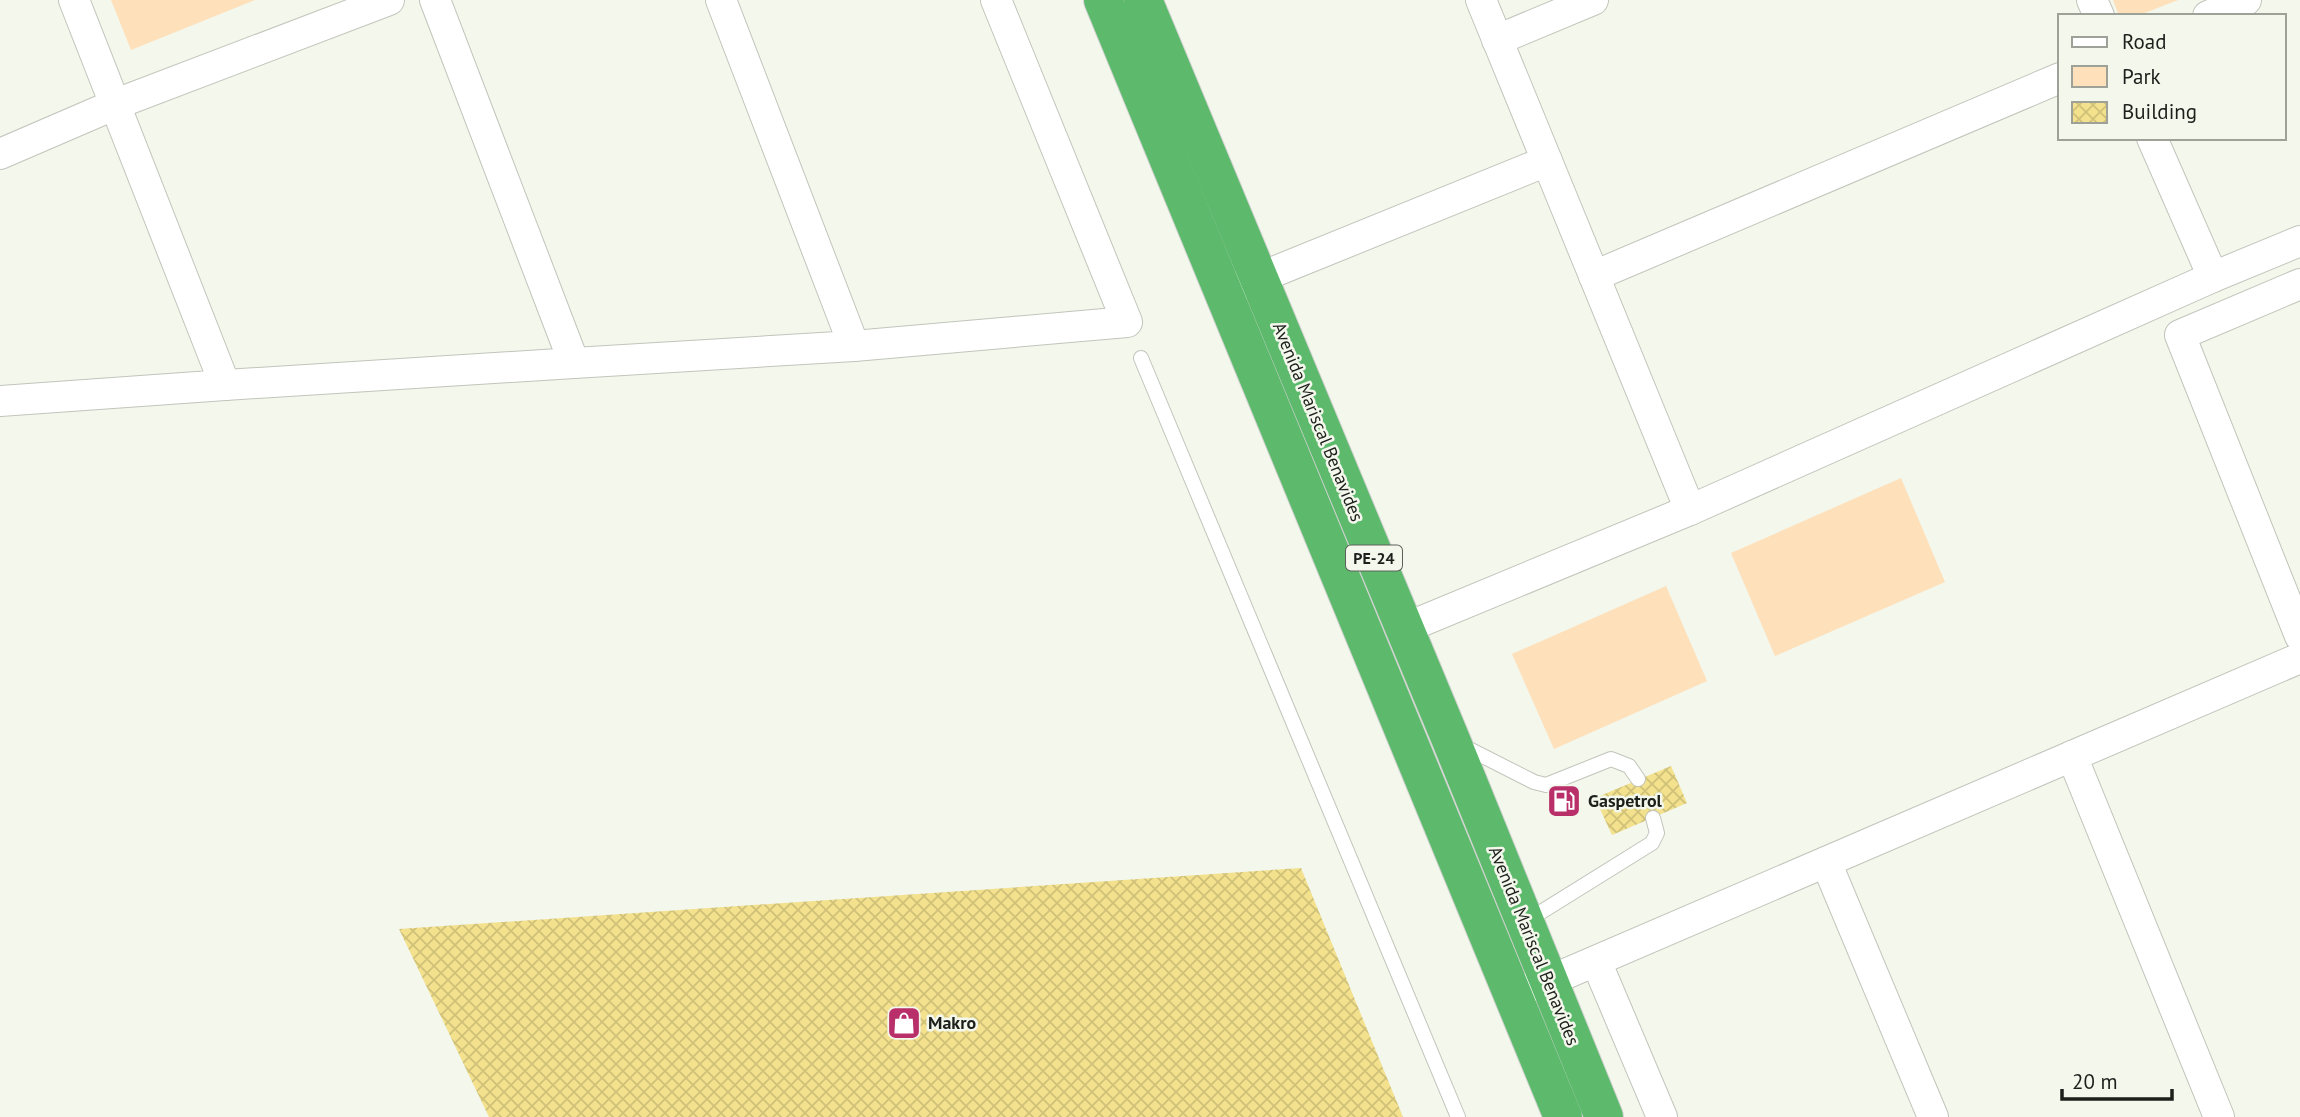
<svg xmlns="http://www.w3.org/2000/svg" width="2300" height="1117" font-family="'PT Sans',sans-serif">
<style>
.park{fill:#fee0bb}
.building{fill:url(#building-cross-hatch)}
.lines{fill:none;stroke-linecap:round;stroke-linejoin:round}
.lane-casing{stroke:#c1c5bb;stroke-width:16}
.street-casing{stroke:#c1c5bb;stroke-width:32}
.highway-casing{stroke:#d2d2d1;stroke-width:40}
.lane{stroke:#fff;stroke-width:14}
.street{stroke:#fff;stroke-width:30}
.highway{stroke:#5dba6c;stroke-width:38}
.labels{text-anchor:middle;stroke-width:5;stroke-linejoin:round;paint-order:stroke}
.shield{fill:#f3f7ec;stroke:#5d605a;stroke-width:2}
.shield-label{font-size:16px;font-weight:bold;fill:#1d1f1b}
.street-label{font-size:18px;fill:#1d1f1b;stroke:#f3f7ec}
.poi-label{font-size:18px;font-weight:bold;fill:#1d1f1b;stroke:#f3f7ec;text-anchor:start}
</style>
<defs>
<pattern id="building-cross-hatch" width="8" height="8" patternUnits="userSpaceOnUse" patternTransform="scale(1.75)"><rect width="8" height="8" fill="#f3e18d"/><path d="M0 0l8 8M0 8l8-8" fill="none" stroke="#d0c179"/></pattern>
</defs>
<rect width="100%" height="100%" fill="#f3f7ec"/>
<!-- park -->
<g class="park">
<polygon points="111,0 255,0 131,50"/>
<polygon points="2113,0 2178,0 2137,16 2119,16"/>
<polygon points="1901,478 1945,582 1775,656 1731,553"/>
<polygon points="1666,586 1707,681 1554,749 1512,654"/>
</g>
<!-- building -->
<g class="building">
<polygon points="1671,766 1687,803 1612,835 1595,798"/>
<polygon points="1301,868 1403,1117 489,1117 399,929"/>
</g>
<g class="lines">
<!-- lane casing -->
<g class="lane-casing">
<g id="lane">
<polyline points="1141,358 1458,1117"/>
<polyline points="1463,746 1534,782 1546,785 1611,759 1629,766 1638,779"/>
<polyline points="1525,922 1652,843 1657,833 1653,818"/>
</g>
</g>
<!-- street casing -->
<g class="street-casing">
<g id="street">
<polyline points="1481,0 1690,510"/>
<polyline points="2092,0 2099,16"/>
<polyline points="2208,16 2246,0"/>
<polyline points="1497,40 1593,0"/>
<polyline points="2152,138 2213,277"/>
<polyline points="0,154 116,104 389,0"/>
<polyline points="1594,276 2060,78"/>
<polyline points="2300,284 2180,335 2300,636"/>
<polyline points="1239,286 1547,161"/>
<polyline points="854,346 1127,322 996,0"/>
<polyline points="574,363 854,346 721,0"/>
<polyline points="225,385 574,363 435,0"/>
<polyline points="0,401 225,385 74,0"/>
<polyline points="1403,629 1690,510 2213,277 2300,241"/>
<polyline points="2072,756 2219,1117"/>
<polyline points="1826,862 1933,1117"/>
<polyline points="1596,961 1662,1117"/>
<polyline points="1530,987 1549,981 2300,658"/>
</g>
</g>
<!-- highway casing -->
<g class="highway-casing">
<g id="highway">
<polyline points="1103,0 1563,1117"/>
<polyline points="1143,0 1451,740 1604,1117"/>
</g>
</g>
<!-- lane -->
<use href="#lane" class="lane"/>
<!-- street -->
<use href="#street" class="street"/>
<!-- highway -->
<use href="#highway" class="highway"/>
</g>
<!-- icons -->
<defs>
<g id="fuel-square" transform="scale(1.75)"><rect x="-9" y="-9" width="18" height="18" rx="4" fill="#b92f6a" stroke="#f3f7ec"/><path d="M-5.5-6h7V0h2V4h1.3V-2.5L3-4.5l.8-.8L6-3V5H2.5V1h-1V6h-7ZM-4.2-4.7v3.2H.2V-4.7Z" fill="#fff"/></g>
<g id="shop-square" transform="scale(1.75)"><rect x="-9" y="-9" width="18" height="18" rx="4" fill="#b92f6a" stroke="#f3f7ec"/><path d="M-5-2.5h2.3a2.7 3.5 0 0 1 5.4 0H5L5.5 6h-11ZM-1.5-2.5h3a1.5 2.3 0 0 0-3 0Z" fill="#fff"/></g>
</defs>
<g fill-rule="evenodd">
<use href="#fuel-square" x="1564" y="801"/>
<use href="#shop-square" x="904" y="1023"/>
</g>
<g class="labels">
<!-- shield labels -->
<rect class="shield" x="1346" y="545.5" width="56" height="25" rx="5"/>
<g class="shield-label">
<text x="1374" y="564">PE-24</text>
</g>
<!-- street labels -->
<g class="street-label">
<text transform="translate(1318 422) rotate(68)" y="6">Avenida Mariscal Benavides</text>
<text transform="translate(1534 946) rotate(68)" y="6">Avenida Mariscal Benavides</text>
</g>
<!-- poi labels -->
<g class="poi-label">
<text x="1588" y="807">Gaspetrol</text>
<text x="928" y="1029">Makro</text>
</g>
</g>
<!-- legend -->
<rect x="2058" y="14" width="228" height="126" fill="#f3f7ec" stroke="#9da198" stroke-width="2"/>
<rect x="2072" y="37" width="35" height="10" fill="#ffffff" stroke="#9da198" stroke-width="2"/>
<text x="2122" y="49" font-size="21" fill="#1d1f1b">Road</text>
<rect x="2072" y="66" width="35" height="21" fill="#fee0bb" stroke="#9da198" stroke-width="2"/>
<text x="2122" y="84" font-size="21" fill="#1d1f1b">Park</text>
<rect x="2072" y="102" width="35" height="21" fill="url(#building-cross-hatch)" stroke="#9da198" stroke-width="2"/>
<text x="2122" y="119" font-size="21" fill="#1d1f1b">Building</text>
<!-- scale -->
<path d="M2062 1089v10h110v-10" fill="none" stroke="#1d1f1b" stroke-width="3.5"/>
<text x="2072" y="1089" font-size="21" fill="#1d1f1b" stroke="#f3f7ec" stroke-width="5" paint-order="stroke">20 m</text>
</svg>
